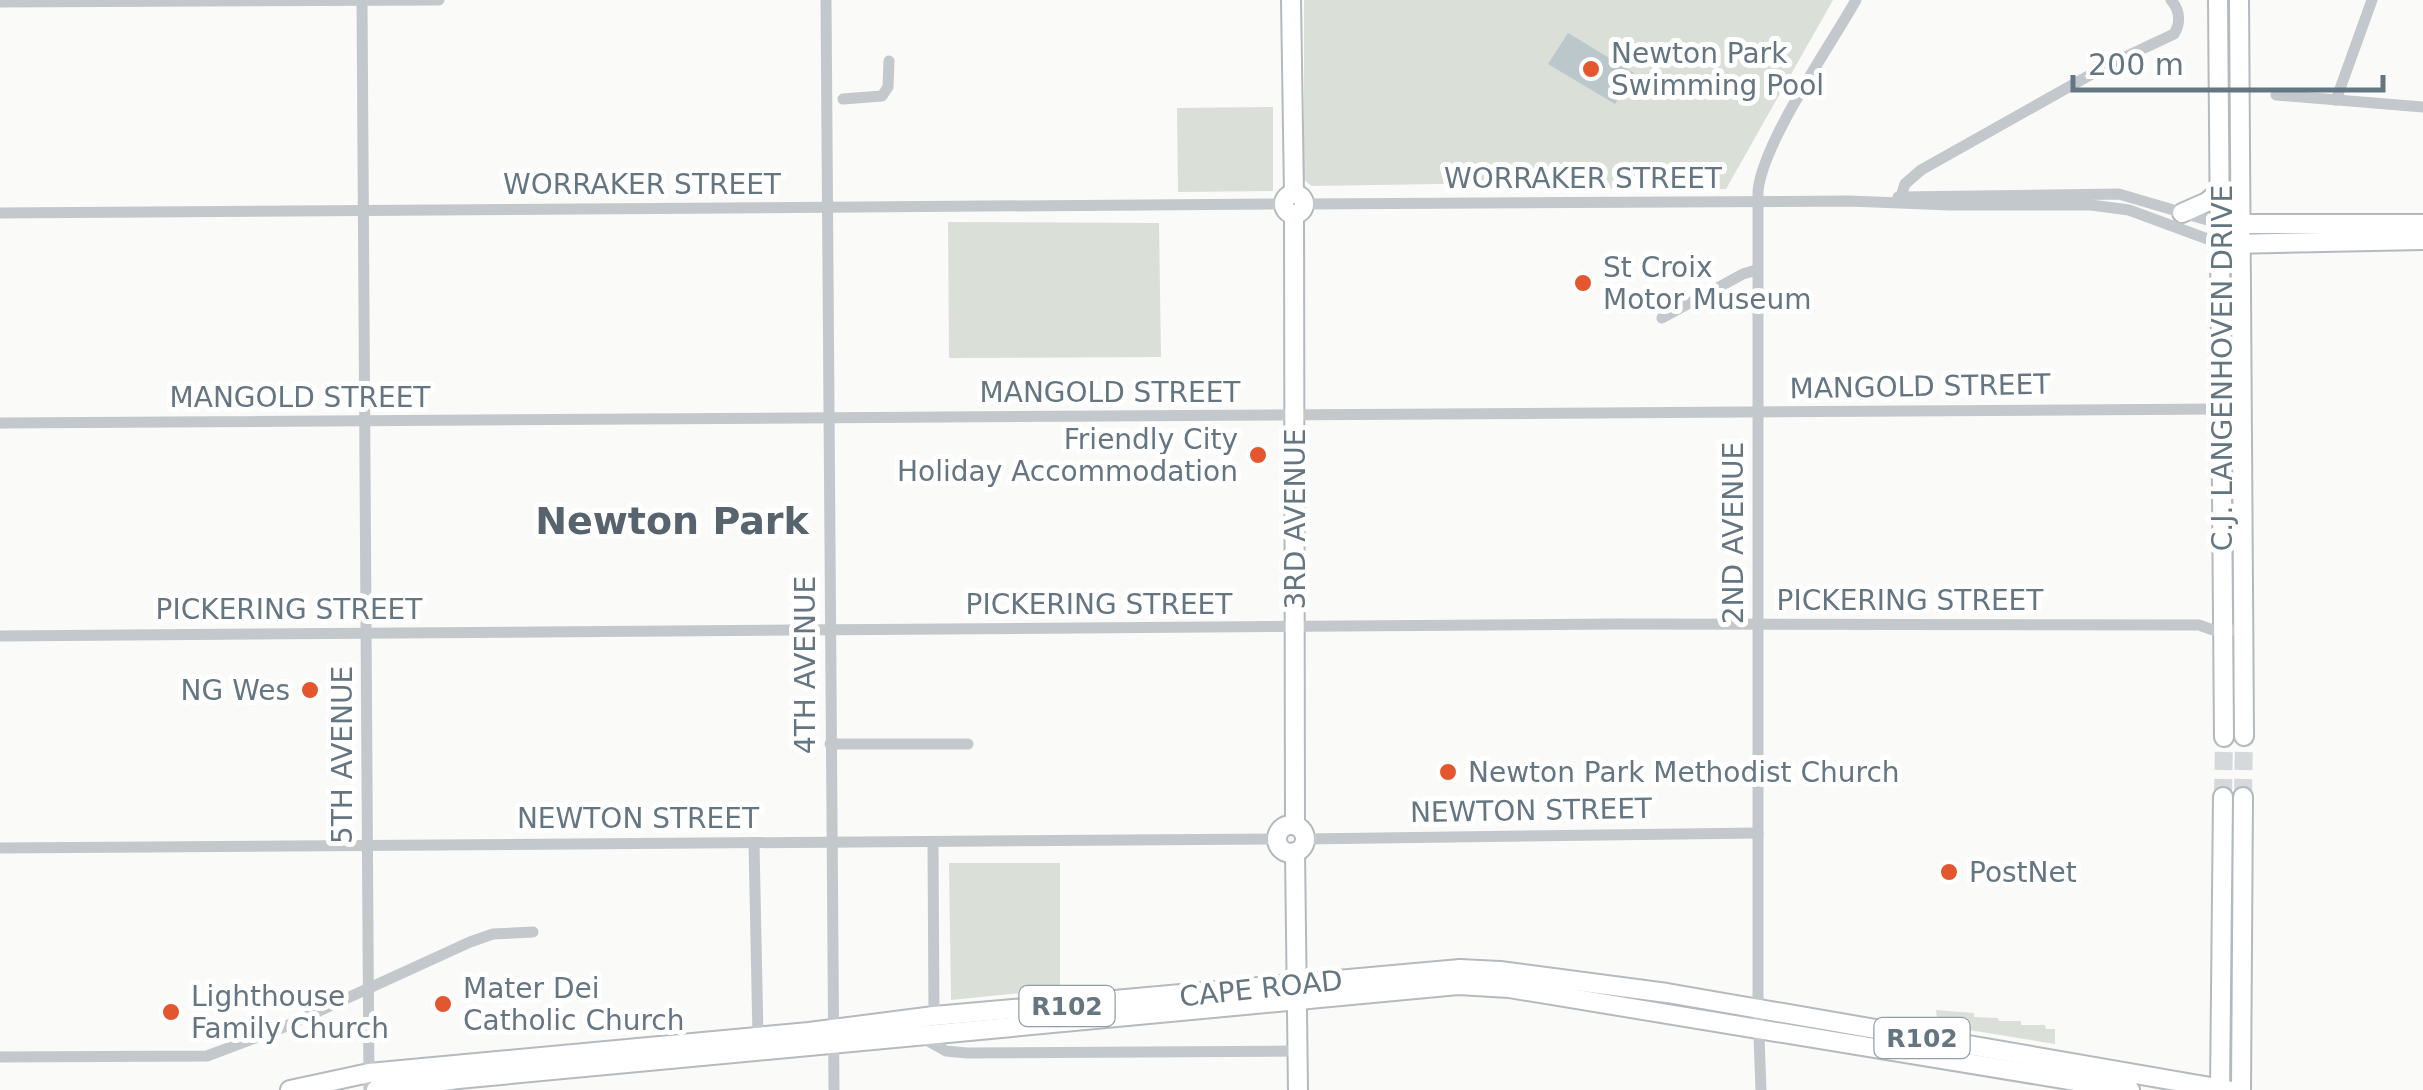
<svg xmlns="http://www.w3.org/2000/svg" width="2423" height="1090" font-family="'DejaVu Sans',sans-serif">
<style>
.green{fill:#dadfd7}
.water{fill:#bbc7cb}
.lines{fill:none;stroke-linecap:round;stroke-linejoin:round}
.secondary-tunnel{stroke:#d5d9db;stroke-width:18;stroke-dasharray:18 9;stroke-linecap:butt}
.secondary-casing{stroke:#b3babf;stroke-width:22}
.primary-casing{stroke:#b5babe;stroke-width:22}
.street{stroke:#c3c8cc;stroke-width:11}
.secondary{stroke:#fff;stroke-width:18}
.primary{stroke:#fff;stroke-width:18}
.poi-dot{fill:#e4572e;stroke:#fff;stroke-width:4}
.labels{text-anchor:middle;stroke-width:10;stroke-linejoin:round;paint-order:stroke}
.shield{fill:#fff;stroke:#939fa8;stroke-width:2.5}
.shield-label{font-size:25px;font-weight:bold;fill:#657683}
.poi-label{font-size:28px;fill:#657683;stroke:#fff;text-anchor:start}
.street-label{font-size:28px;fill:#657683;stroke:#fff}
.district-label{font-size:38px;font-weight:bold;fill:#57646e;stroke:#fff}
</style>
<rect width="100%" height="100%" fill="#fafaf8"/>
<!-- green -->
<g class="green">
<polygon points="1304,0 1833,0 1726,189 1503,188 1502,183 1312,186 1304,180"/>
<polygon points="1273,107 1273,191 1178,192 1177,108"/>
<polygon points="948,222 1159,223 1161,357 949,358"/>
<polygon points="949,863 1060,863 1060,989 951,1000"/>
<polygon points="1936,1010 1974,1013 1974,1017 1998,1018 1999,1021 2021,1021 2021,1025 2045,1025 2046,1029 2055,1029 2055,1044 1938,1025"/>
</g>
<!-- water -->
<polygon class="water" points="1568,33 1634,73 1615,104 1548,64"/>
<g class="lines">
<!-- secondary-tunnel -->
<g class="secondary-tunnel">
<polyline points="2223,797 2224,737"/>
<polyline points="2243,797 2244,736"/>
</g>
<!-- secondary casing -->
<g class="secondary-casing">
<g id="secondary">
<polyline points="1291,0 1294,194"/>
<polyline points="2218,0 2224,737"/>
<polyline points="2239,0 2244,736"/>
<circle cx="1294" cy="204" r="10"/>
<polyline points="2182,213 2207,202 2220,191"/>
<polyline points="1294,214 1295,825"/>
<polyline points="2234,224 2423,224"/>
<polyline points="2231,244 2423,240"/>
<circle cx="1291" cy="839" r="14"/>
<polyline points="1295,852 1298,1090"/>
<polyline points="2220,1090 2223,797"/>
<polyline points="2241,1090 2243,797"/>
</g>
</g>
<!-- primary casing -->
<g class="primary-casing">
<g id="primary">
<polyline points="290,1090 369,1073 809,1032 934,1016 1460,969 1500,971 1667,993 2228,1090"/>
<polyline points="376,1090 458,1079 1458,985 1509,988 2130,1090"/>
</g>
</g>
<!-- street -->
<g class="street">
<polyline points="362,0 369,1090"/>
<polyline points="826,0 834,1090"/>
<polyline points="0,2 439,0"/>
<polyline points="2276,95 2423,107"/>
<polyline points="843,99 882,96 888,87 889,61"/>
<polyline points="2336,100 2372,0"/>
<polyline points="1898,197 2119,194 2221,224"/>
<path d="M1899 202 1905 184 1921 170 2106 66 2174 34C2181 23 2180 10 2171 0"/>
<polyline points="1303,204 1849,201 1950,205 2091,205 2129,210 2221,244"/>
<polyline points="0,213 1284,204"/>
<polyline points="1662,318 1743,274 1756,270"/>
<polyline points="0,423 2220,409"/>
<polyline points="0,636 1615,624 2199,625 2213,630 2244,630"/>
<polyline points="830,744 968,744"/>
<polyline points="1305,839 1758,833"/>
<polyline points="754,843 758,1037"/>
<polyline points="933,843 934,1016"/>
<polyline points="0,848 1277,839"/>
<polyline points="919,1036 946,1051 967,1053 1296,1051"/>
<polyline points="0,1057 207,1056 284,1027 470,942 493,934 533,932"/>
<path d="M1761 1090 1758 1010V191C1763 142 1830 46 1856 0"/>
</g>
<!-- secondary -->
<use href="#secondary" class="secondary"/>
<!-- primary -->
<use href="#primary" class="primary"/>
</g>
<!-- markers -->
<g class="poi-dot">
<circle cx="1591" cy="69" r="10"/>
<circle cx="1583" cy="283" r="10"/>
<circle cx="1258" cy="455" r="10"/>
<circle cx="310" cy="690" r="10"/>
<circle cx="1448" cy="772" r="10"/>
<circle cx="1949" cy="872" r="10"/>
<circle cx="443" cy="1004" r="10"/>
<circle cx="171" cy="1012" r="10"/>
</g>
<g class="labels">
<!-- shield labels -->
<g class="shield">
<rect x="1019.5" y="986" width="95" height="40" rx="8"/>
<rect x="1874.5" y="1018" width="95" height="40" rx="8"/>
</g>
<g class="shield-label">
<text x="1067" y="1015">R102</text>
<text x="1922" y="1047">R102</text>
</g>
<!-- poi labels -->
<g class="poi-label">
<text x="1611" y="63">Newton Park<tspan x="1611" dy="32">Swimming Pool</tspan></text>
<text x="1603" y="277">St Croix<tspan x="1603" dy="32">Motor Museum</tspan></text>
<text x="1238" y="449" text-anchor="end">Friendly City<tspan x="1238" dy="32">Holiday Accommodation</tspan></text>
<text x="290" y="700" text-anchor="end">NG Wes</text>
<text x="1468" y="782">Newton Park Methodist Church</text>
<text x="1969" y="882">PostNet</text>
<text x="463" y="998">Mater Dei<tspan x="463" dy="32">Catholic Church</tspan></text>
<text x="191" y="1006">Lighthouse<tspan x="191" dy="32">Family Church</tspan></text>
</g>
<!-- street labels -->
<g class="street-label">
<text x="1583" y="188">WORRAKER STREET</text>
<text x="642" y="194">WORRAKER STREET</text>
<text transform="translate(2222 368) rotate(-90)" y="10">C.J. LANGENHOVEN DRIVE</text>
<text transform="translate(1920 386) rotate(-1)" y="10">MANGOLD STREET</text>
<text x="1110" y="402">MANGOLD STREET</text>
<text x="300" y="407">MANGOLD STREET</text>
<text transform="translate(1295 519) rotate(-90)" y="10">3RD AVENUE</text>
<text transform="translate(1733 533) rotate(-90)" y="10">2ND AVENUE</text>
<text x="1910" y="610">PICKERING STREET</text>
<text x="1099" y="614">PICKERING STREET</text>
<text x="289" y="619">PICKERING STREET</text>
<text transform="translate(805 665) rotate(-90)" y="10">4TH AVENUE</text>
<text transform="translate(342 755) rotate(-90)" y="10">5TH AVENUE</text>
<text transform="translate(1531 810) rotate(-1)" y="10">NEWTON STREET</text>
<text x="638" y="828">NEWTON STREET</text>
<text transform="translate(1261 988) rotate(-6)" y="10">CAPE ROAD</text>
</g>
<!-- district labels -->
<g class="district-label">
<text x="672" y="534">Newton Park</text>
</g>
</g>
<!-- scale -->
<path d="M2073 75v15h310v-15" fill="none" stroke="#657683" stroke-width="5"/>
<text x="2088" y="75" font-size="30" fill="#657683" stroke="#ffffff" stroke-width="8" paint-order="stroke">200 m</text>
</svg>
